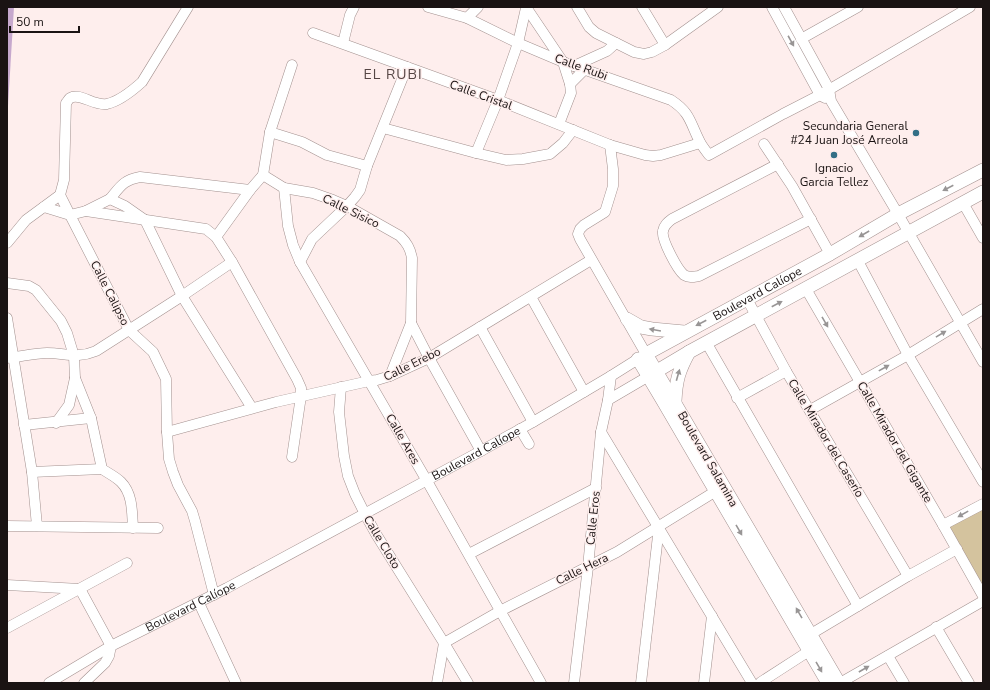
<svg xmlns="http://www.w3.org/2000/svg" width="990" height="690" font-family="'Nunito Sans',sans-serif">
<style>
.green{fill:#d4c39e}
.water{fill:#c6a8cd}
.lines{fill:none;stroke-linecap:round;stroke-linejoin:round}
.minor-casing{stroke:#a3918f;stroke-width:11}
.tertiary-casing{stroke:#a3918f;stroke-width:14}
.minor{stroke:#fff;stroke-width:10}
.tertiary{stroke:#fff;stroke-width:13}
.oneway{fill:#989595}
.poi-dot{fill:#336f86;stroke:#feeeed;stroke-width:1.5}
.labels{text-anchor:middle;stroke-width:3;stroke-linejoin:round;paint-order:stroke}
.street-label{font-size:12px;fill:#1a1313;stroke:#feeeed}
.poi-label{font-size:12px;fill:#1a1313;stroke:#feeeed;text-anchor:end}
.quarter-label{font-size:14px;letter-spacing:1px;fill:#554544;stroke:#feeeed}
</style>
<rect width="100%" height="100%" fill="#feeeed"/>
<!-- green -->
<polygon class="green" points="983,505 983,597 943,529"/>
<!-- water -->
<polygon class="water" points="7,7 14,7 7,122"/>
<g class="lines">
<!-- minor casing -->
<g class="minor-casing">
<g id="minor">
<path d="M188 7 142 82C132 91 120 101 107 104 93 106 80 92 70 98 68 100 67 102 66 103L64 180 60 195 70 215 129 330 153 352 166 379 167 432 169 459 173 472 178 485 192 511 195 521 214 595"/>
<path d="M428 7 467 18 518 43 563 62 671 100C691 113 690 123 700 142 702 146 706 151 709 155L783 114 820 95 970 7"/>
<polyline points="526,7 563,62 570,84 571,93 559,124"/>
<polyline points="577,7 589,27 596,33 634,52 644,54 652,52 665,45 718,7"/>
<polyline points="642,7 665,45"/>
<polyline points="772,7 820,95 825,98"/>
<polyline points="784,7 829,89 831,101 898,214 983,362"/>
<polyline points="467,18 478,7"/>
<polyline points="313,33 498,100 610,145 645,155 653,156 661,155 700,143"/>
<polyline points="801,39 858,7"/>
<polyline points="343,43 350,15 354,7"/>
<polyline points="574,66 607,51 616,43"/>
<polyline points="570,84 585,69"/>
<polyline points="383,128 476,153 506,160 523,159 550,154 563,143 573,130"/>
<polyline points="270,132 302,142 327,155 367,166"/>
<polyline points="764,144 792,186 830,254"/>
<polyline points="476,153 498,100 518,43 526,8"/>
<path d="M778 164 672 219C668 222 664 225 663 231 661 239 677 269 684 275 689 278 693 277 699 276L811 219"/>
<polyline points="263,175 270,132 292,65"/>
<polyline points="284,188 288,226 293,245 300,262 427,481 541,683"/>
<path d="M110 199C120 187 123 180 140 177L250 190 263 175 284 188 313 193 333 200 347 206 400 236C407 243 410 248 412 258L411 323 390 376"/>
<polyline points="963,203 983,238"/>
<polyline points="44,207 70,215 86,211 206,229 216,237 232,262 297,379 301,388 301,396 292,457"/>
<polyline points="86,211 110,199 125,206 145,220 182,296 252,408"/>
<polyline points="216,237 250,190"/>
<polyline points="7,243 26,220 60,195"/>
<polyline points="858,261 908,355 983,482"/>
<polyline points="300,262 312,239 347,206 355,197 360,190 367,166 407,67"/>
<path d="M7 283 29 286 36 290 61 321 67 333 74 356 75 378 91 418 102 469C108 473 116 477 121 482 133 494 132 513 133 528"/>
<polyline points="806,289 943,525 983,596"/>
<polyline points="531,297 584,392"/>
<polyline points="747,299 786,371 908,576"/>
<polyline points="7,318 32,472 37,526"/>
<polyline points="411,323 429,358 481,451"/>
<polyline points="480,327 533,422"/>
<polyline points="706,342 858,606"/>
<path d="M7 358C20 357 34 353 47 353 66 353 77 359 96 351L182 296 232 262"/>
<polyline points="341,387 339,412 344,456 348,476 355,494 365,514 376,534 444,643 468,683"/>
<polyline points="737,398 786,371"/>
<polyline points="608,400 654,373"/>
<polyline points="810,410 908,355 983,309"/>
<polyline points="56,423 69,405 75,378"/>
<polyline points="24,425 91,418"/>
<polyline points="520,429 529,444"/>
<polyline points="167,432 276,402 369,381 377,380 390,376 429,358 591,260"/>
<polyline points="601,432 752,683"/>
<polyline points="32,472 102,469"/>
<polyline points="943,525 983,504"/>
<polyline points="7,526 158,528"/>
<polyline points="469,554 596,488"/>
<polyline points="7,585 80,589 111,646 109,656 105,663 84,683"/>
<polyline points="199,603 236,683"/>
<polyline points="936,627 969,683"/>
<polyline points="7,628 127,563"/>
<polyline points="811,634 908,576 957,549"/>
<polyline points="888,656 904,683"/>
<path id="s1" d="M49 683 111 646 227 588 481 451 533 422 611 376 646 354 580 239 578 234 580 229 584 225 605 212 613 186V169L610 145"/>
<polyline points="437,683 444,643 500,611 617,552 716,491"/>
<polyline points="574,683 588,567 601,432 608,400 611,376"/>
<polyline points="641,683 659,527"/>
<polyline points="704,683 712,616"/>
<polyline points="760,683 761,682 809,651"/>
<polyline points="840,683 983,601"/>
</g>
</g>
<!-- tertiary casing -->
<g class="tertiary-casing">
<g id="tertiary">
<polyline points="627,319 641,327 652,329 684,332"/>
<polyline points="638,359 663,401 828,683"/>
<polyline points="657,371 689,352 983,192"/>
<path d="M675 401C676 380 679 370 689 352"/>
<path id="s2" d="M839 683 646 354 830 254 898 214 983 170"/>
</g>
</g>
<!-- minor -->
<use href="#minor" class="minor"/>
<!-- tertiary -->
<use href="#tertiary" class="tertiary"/>
</g>
<!-- one-way arrows -->
<defs><path id="oneway-solid" d="M-6-.8H1V-3.2L6.5 0L1 3.2V.8H-6Z"/></defs>
<g class="oneway">
<use href="#oneway-solid" transform="translate(791 41) rotate(61)"/>
<use href="#oneway-solid" transform="translate(948 188) rotate(153)"/>
<use href="#oneway-solid" transform="translate(864 234) rotate(150)"/>
<use href="#oneway-solid" transform="translate(777 304) rotate(-28)"/>
<use href="#oneway-solid" transform="translate(825 322) rotate(60)"/>
<use href="#oneway-solid" transform="translate(701 323) rotate(152)"/>
<use href="#oneway-solid" transform="translate(655 330) rotate(-170)"/>
<use href="#oneway-solid" transform="translate(941 334) rotate(-31)"/>
<use href="#oneway-solid" transform="translate(884 368) rotate(-29)"/>
<use href="#oneway-solid" transform="translate(678 375) rotate(-74)"/>
<use href="#oneway-solid" transform="translate(963 514) rotate(151)"/>
<use href="#oneway-solid" transform="translate(739 530) rotate(60)"/>
<use href="#oneway-solid" transform="translate(799 613) rotate(-120)"/>
<use href="#oneway-solid" transform="translate(819 667) rotate(60)"/>
<use href="#oneway-solid" transform="translate(864 669) rotate(-30)"/>
</g>
<!-- markers -->
<g class="poi-dot">
<circle cx="916" cy="133" r="4"/>
<circle cx="834" cy="155" r="4"/>
</g>
<g class="labels">
<!-- street labels -->
<g class="street-label">
<text transform="translate(581 67) rotate(20)" y="4">Calle Rubi</text>
<text transform="translate(481 95) rotate(20)" y="4">Calle Cristal</text>
<text transform="translate(351 211) rotate(26)" y="4">Calle Sisico</text>
<text transform="translate(110 293) rotate(63)" y="4">Calle Calipso</text>
<text dy="4" stroke="none"><textPath href="#s2" startOffset="508">Boulevard Calíope</textPath></text>
<text transform="translate(412 364) rotate(-26)" y="4">Calle Erebo</text>
<text transform="translate(826 438) rotate(59)" y="4">Calle Mirador del Caserío</text>
<text transform="translate(403 439) rotate(60)" y="4">Calle Ares</text>
<text transform="translate(895 442) rotate(60)" y="4">Calle Mirador del Gigante</text>
<text dy="4" stroke="none"><textPath href="#s1" startOffset="485">Boulevard Calíope</textPath></text>
<text transform="translate(708 459) rotate(60)" y="4">Boulevard Salamina</text>
<text transform="translate(593 518) rotate(-84)" y="4">Calle Eros</text>
<text transform="translate(382 542) rotate(59)" y="4">Calle Cloto</text>
<text transform="translate(582 569) rotate(-26)" y="4">Calle Hera</text>
<text dy="4" stroke="none"><textPath href="#s1" startOffset="161">Boulevard Calíope</textPath></text>
</g>
<!-- poi labels -->
<g class="poi-label">
<text x="908" y="130">Secundaria General<tspan x="908" dy="14">#24 Juan José Arreola</tspan></text>
<text x="834" y="172" text-anchor="middle">Ignacio<tspan x="834" dy="14">Garcia Tellez</tspan></text>
</g>
<!-- quarter labels -->
<g class="quarter-label">
<text x="393" y="79">EL RUBI</text>
</g>
</g>
<!-- border -->
<rect width="990" height="690" fill="none" stroke="#1a1313" stroke-width="16"/>
<!-- scale -->
<path d="M10 26v6h69v-6" fill="none" stroke="#1a1313" stroke-width="2"/>
<text x="16" y="26" font-size="12" fill="#1a1313" stroke="#feeeed" stroke-width="3" paint-order="stroke">50 m</text>
</svg>
